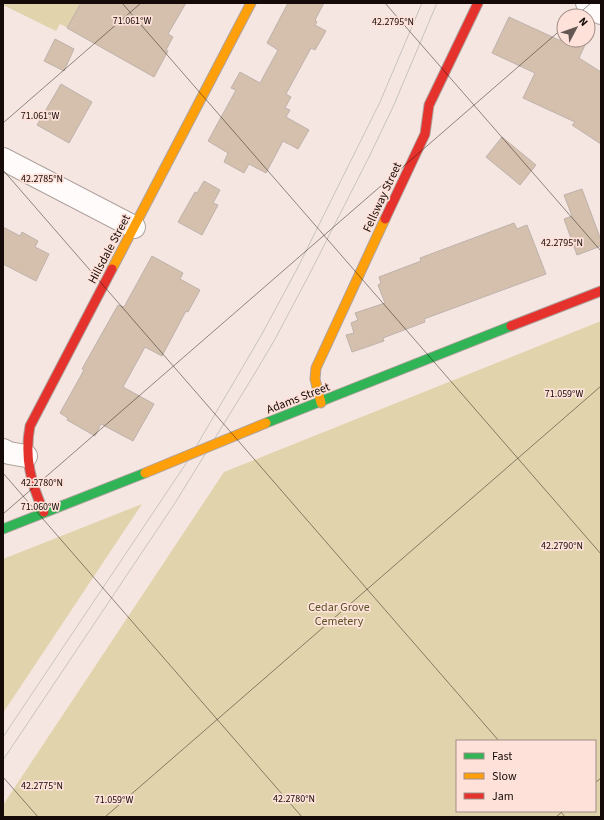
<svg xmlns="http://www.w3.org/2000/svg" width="604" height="820" font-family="'Source Sans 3',sans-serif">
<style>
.green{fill:#e1d4ad;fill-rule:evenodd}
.building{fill:#d4c0ad;stroke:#beb2ac}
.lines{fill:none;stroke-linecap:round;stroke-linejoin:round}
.street-casing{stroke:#afa29e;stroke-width:24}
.fast-casing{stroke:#afa29e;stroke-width:11}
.slow-casing{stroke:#afa29e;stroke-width:11}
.jam-casing{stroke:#afa29e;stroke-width:11}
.street{stroke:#fefbfa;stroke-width:22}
.fast{stroke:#30b455;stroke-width:9}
.slow{stroke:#ff9f0a;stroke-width:9}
.jam{stroke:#e5322d;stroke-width:9}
.tram{stroke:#c7c3c2;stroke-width:1}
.slow-bridge-casing{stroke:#afa29e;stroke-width:11;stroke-linecap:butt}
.slow-bridge{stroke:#ff9f0a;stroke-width:9}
.ticks{fill:none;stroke:#150a07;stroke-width:1;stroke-opacity:0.45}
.labels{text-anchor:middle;stroke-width:3.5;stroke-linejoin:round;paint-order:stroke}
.street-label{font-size:12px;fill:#150a07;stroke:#fee2d9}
.park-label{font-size:12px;fill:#595227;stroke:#fee2d9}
.ticks-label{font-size:10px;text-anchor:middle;fill:#150a07;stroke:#fee2d9;stroke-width:3.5;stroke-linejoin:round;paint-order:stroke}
</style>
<rect width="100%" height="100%" fill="#f6e6e1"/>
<!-- green -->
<g class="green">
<polygon points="3,3 90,3 74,31 60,24 56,31 3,5"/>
<path d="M601 321V817H3V805L224 472ZM457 741H595V811H457Z"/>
<polygon points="142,504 3,713 3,559"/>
</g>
<!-- building -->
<g class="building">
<polygon points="81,3 186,3 168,34 173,37 166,50 168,51 154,77 67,28"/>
<polygon points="288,3 324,3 315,20 317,22 315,25 326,31 315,50 311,48 286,94 291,97 285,108 290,110 286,117 309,130 298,149 283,141 266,173 249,164 244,173 224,162 228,153 208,141 236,90 231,88 240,72 260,83 278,50 267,43"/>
<polygon points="509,17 559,40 575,40 585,45 579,58 601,72 601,144 572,125 575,122 523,98 535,73 492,53"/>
<polygon points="55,39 74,49 64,71 44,61"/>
<polygon points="61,84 92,102 69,143 37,125"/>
<polygon points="502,137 536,165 520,185 486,157"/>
<polygon points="204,181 220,190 213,203 218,205 202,235 178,222 195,192 197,193"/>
<polygon points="582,189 601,240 601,246 577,255 564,219 572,216 564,195"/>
<polygon points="514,223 517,229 527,225 546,274 424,319 425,322 383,338 384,341 352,352 346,335 354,333 351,323 358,320 355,313 385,303 378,285 381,283 379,277 421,261 420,258"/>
<polygon points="3,227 20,236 22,232 38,241 35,247 49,254 36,281 3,264"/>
<polygon points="152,256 183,273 180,279 200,290 188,312 186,311 162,356 145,347 123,387 154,404 133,441 101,424 95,436 67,420 68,418 60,413 84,370 82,369 118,305 124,307"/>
</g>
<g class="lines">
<!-- street casing -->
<g class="street-casing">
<g id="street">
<polyline points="587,3 601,13"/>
<polyline points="3,159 134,227"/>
<polyline points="3,450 9,453 26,456"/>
</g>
</g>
<!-- fast casing -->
<g class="fast-casing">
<g id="fast">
<polyline points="266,423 511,326"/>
<polyline points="3,529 145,473"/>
</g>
</g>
<!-- slow casing -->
<g class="slow-casing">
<g id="slow">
<polyline points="112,269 251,3"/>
<polyline points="321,403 315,379 316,368 385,219"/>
</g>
</g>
<!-- jam casing -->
<g class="jam-casing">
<g id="jam">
<polyline points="385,219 425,134 429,105 478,3"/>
<polyline points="511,326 601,291"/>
<path d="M44 512C31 484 24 457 30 426L112 269"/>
</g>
</g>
<!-- street -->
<use href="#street" class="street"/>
<!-- fast -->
<use href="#fast" class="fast"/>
<!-- slow -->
<use href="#slow" class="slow"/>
<!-- jam -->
<use href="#jam" class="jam"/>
<!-- tram -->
<g class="tram">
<polyline points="3,737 187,462 262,334 297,269 380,102 422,3"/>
<polyline points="3,760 175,503 252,378 274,341 309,275 369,157 393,107 437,3"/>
</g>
<!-- slow-bridge casing -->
<g class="slow-bridge-casing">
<polyline id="slow-bridge" points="145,473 266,423"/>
</g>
<!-- slow-bridge -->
<use href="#slow-bridge" class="slow-bridge"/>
</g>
<!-- ticks -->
<path class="ticks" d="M122 3 601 554M385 3 601 251M576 16 591 3M3 123 141 3M3 170 499 741M3 473 302 817M3 514 564 27M3 777 38 817M595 783 601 778M560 811 565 817M105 817 601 386M556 817 563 811"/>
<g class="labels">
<!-- street labels -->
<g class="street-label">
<text transform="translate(382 197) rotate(-65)" y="4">Fellsway Street</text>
<text transform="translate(109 249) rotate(-62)" y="4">Hillsdale Street</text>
<text transform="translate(298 398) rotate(-21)" y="4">Adams Street</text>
</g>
<!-- park labels -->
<g class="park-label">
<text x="339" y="611">Cedar Grove<tspan x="339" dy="14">Cemetery</tspan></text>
</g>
</g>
<g class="ticks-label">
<text x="132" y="24">71.061°W</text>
<text x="393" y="25">42.2795°N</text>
<text x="40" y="119">71.061°W</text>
<text x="42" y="182">42.2785°N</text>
<text x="562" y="246">42.2795°N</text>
<text x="564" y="397">71.059°W</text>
<text x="42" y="486">42.2780°N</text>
<text x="40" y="510">71.060°W</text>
<text x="562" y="549">42.2790°N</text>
<text x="42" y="789">42.2775°N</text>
<text x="294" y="802">42.2780°N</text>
<text x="114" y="803">71.059°W</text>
</g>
<!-- border -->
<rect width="604" height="820" fill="none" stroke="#150a07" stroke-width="8"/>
<!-- legend -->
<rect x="456" y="740" width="140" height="72" fill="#fee2d9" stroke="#a18c85"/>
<rect x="464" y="753" width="20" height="6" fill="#30b455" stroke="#a18c85"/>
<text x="492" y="760" font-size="12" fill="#150a07">Fast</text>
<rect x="464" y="773" width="20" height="6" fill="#ff9f0a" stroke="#a18c85"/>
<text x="492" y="780" font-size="12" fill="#150a07">Slow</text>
<rect x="464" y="793" width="20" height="6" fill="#e5322d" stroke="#a18c85"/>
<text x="492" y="800" font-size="12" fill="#150a07">Jam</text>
<!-- north arrow -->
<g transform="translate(576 28) rotate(49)"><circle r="19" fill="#fee2d9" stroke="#a18c85"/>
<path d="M0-3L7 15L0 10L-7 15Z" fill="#645753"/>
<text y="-6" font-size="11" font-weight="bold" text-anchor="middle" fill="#150a07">N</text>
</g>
</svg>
